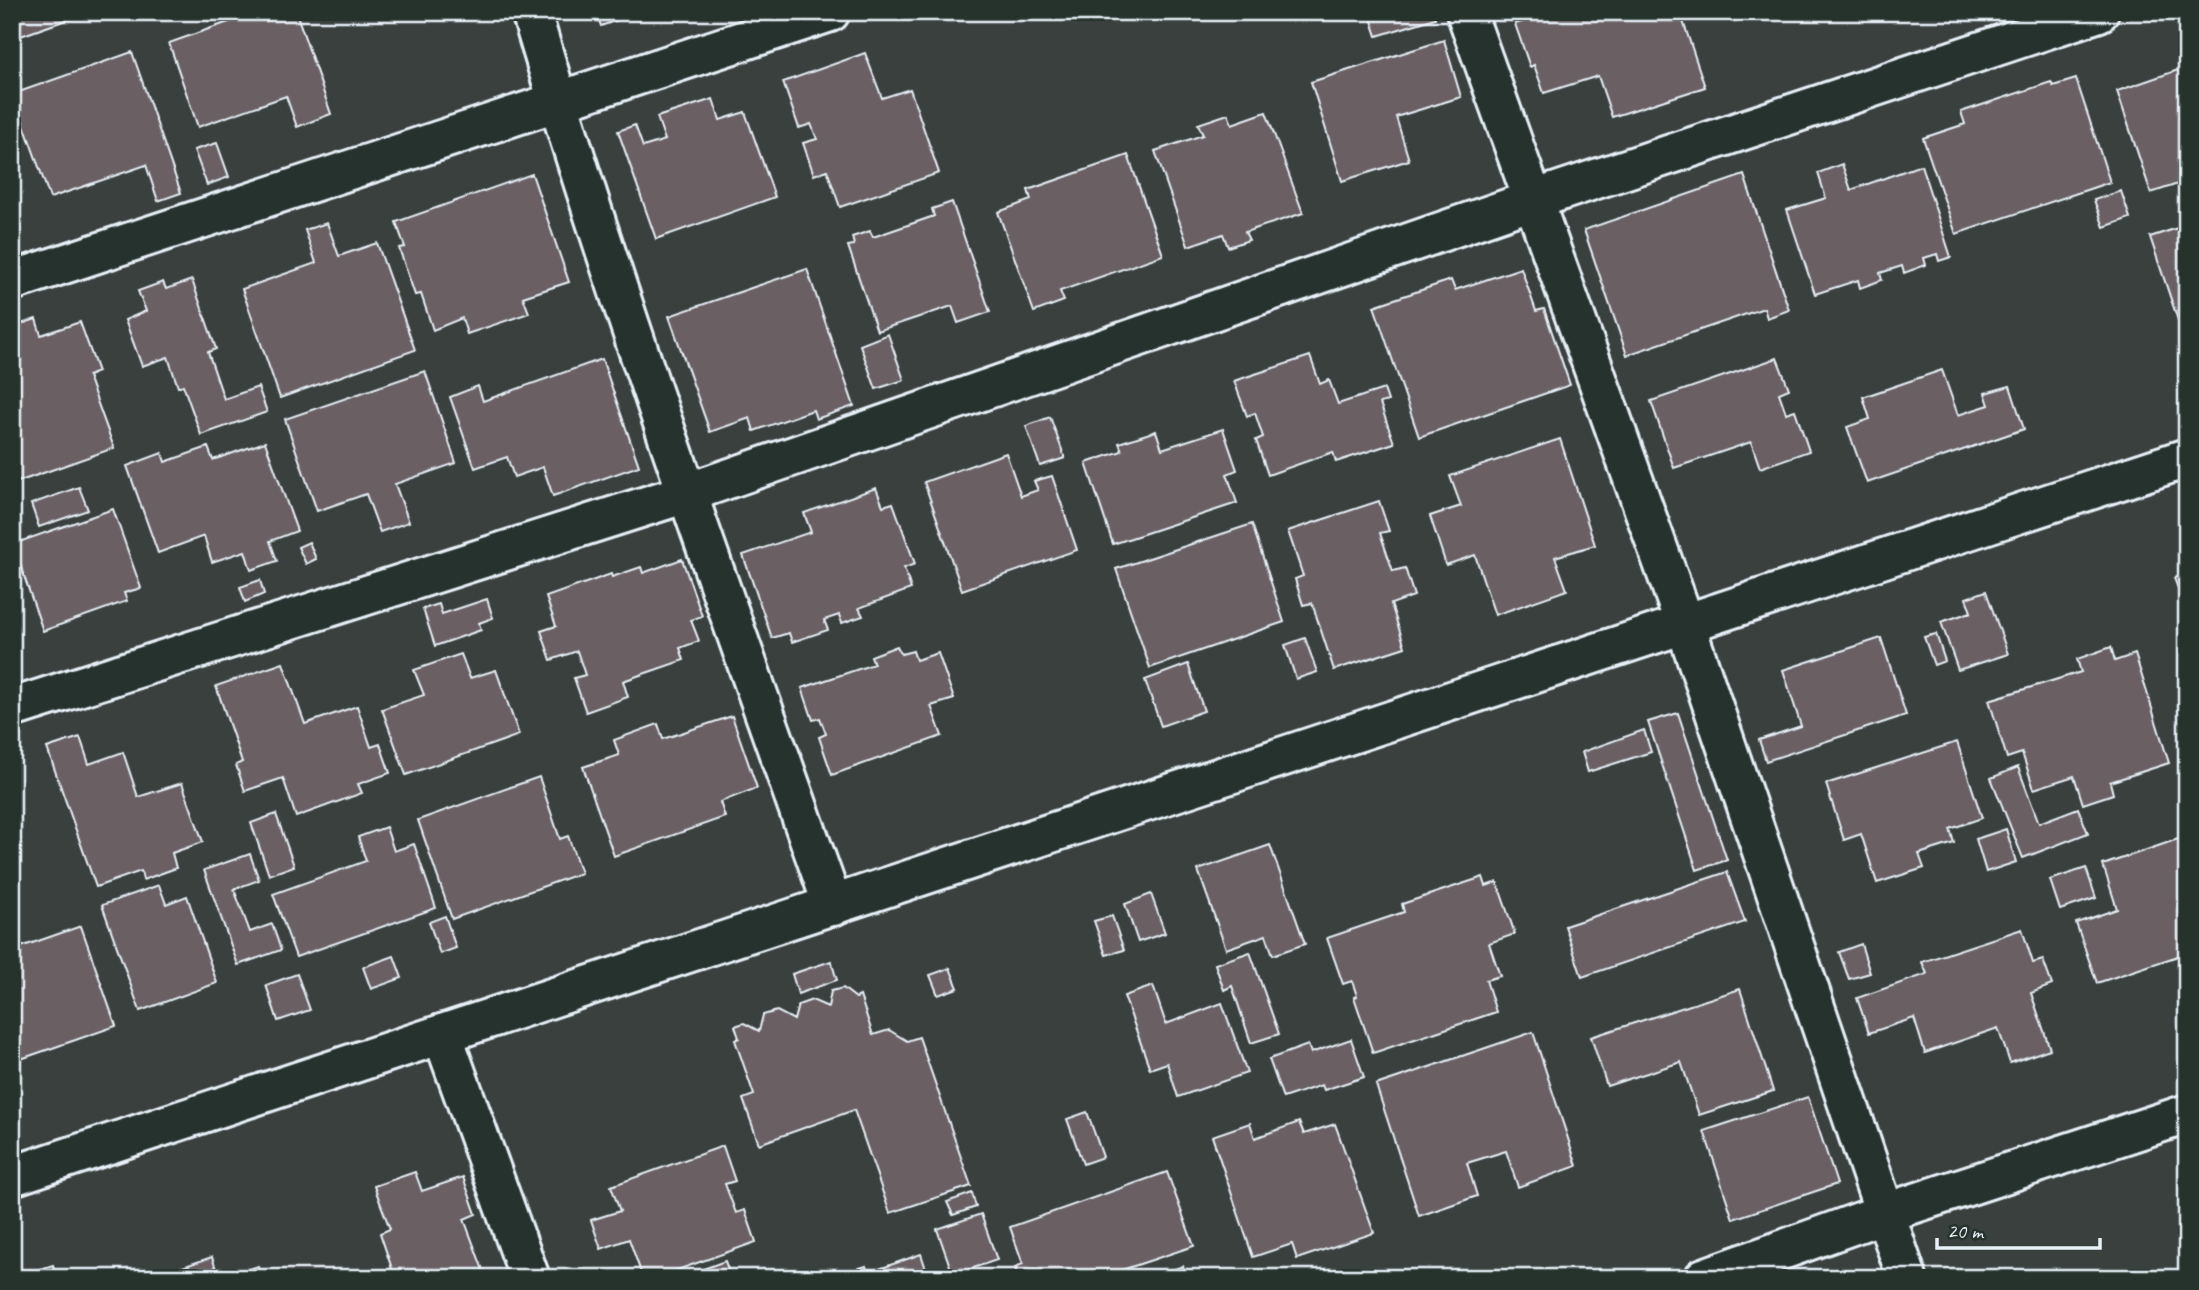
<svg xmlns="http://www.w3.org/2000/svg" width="2199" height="1290" font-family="Caveat,sans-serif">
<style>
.building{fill:#6a6064;stroke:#e8f1f8;stroke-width:2}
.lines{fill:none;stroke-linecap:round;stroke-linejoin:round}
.street-casing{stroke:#e8f1f8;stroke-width:44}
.street{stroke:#26332d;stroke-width:38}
</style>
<rect width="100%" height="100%" fill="#3a403e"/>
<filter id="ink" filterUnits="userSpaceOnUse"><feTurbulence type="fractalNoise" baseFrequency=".0143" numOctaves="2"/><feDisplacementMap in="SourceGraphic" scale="14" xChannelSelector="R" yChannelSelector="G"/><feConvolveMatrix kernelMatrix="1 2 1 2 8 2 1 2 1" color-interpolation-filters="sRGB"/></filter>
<g filter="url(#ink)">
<!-- building -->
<g class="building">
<polygon points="12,12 89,12 12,39"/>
<polygon points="235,12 296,12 331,114 297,127 286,96 198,127 169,43 237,19"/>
<polygon points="596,12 640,12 601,26"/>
<polygon points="1369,12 1433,12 1435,18 1377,36"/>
<polygon points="1552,12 1680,12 1705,87 1612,117 1598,76 1544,93 1534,65 1530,67 1515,24"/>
<polygon points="1444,40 1461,97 1396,117 1409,160 1342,181 1311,82"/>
<polygon points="132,52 181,193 158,201 146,165 50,198 13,94"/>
<polygon points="865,53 882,98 910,89 939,173 840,207 827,170 814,175 803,143 817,139 811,124 799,128 783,82"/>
<polygon points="2187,67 2187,181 2151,193 2117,91"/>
<polygon points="2076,79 2110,182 1956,234 1923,138 1965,124 1961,112 2051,82 2053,86"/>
<polygon points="713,99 720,120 745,112 775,197 656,239 618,131 635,125 643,147 665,140 657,117"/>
<polygon points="1266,112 1303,213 1245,232 1249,240 1228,247 1223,234 1188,246 1155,151 1203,135 1198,124 1228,114 1232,124"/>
<polygon points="217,143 229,177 207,185 194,150"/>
<polygon points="1128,155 1163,255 1060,291 1064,301 1034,312 998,212 1031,200 1028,190"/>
<polygon points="1842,164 1851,190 1921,165 1951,257 1939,261 1937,254 1924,258 1926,265 1904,273 1902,266 1880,273 1882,280 1860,288 1858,280 1815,294 1787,210 1826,198 1818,173"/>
<polygon points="532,174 569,282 523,297 529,313 467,334 462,318 433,330 421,294 415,295 399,248 405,247 396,222"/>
<polygon points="1744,175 1789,310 1767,318 1764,308 1627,355 1584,230"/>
<polygon points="12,180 19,198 12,200"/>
<polygon points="2121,191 2130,218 2104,227 2094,200"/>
<polygon points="952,202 990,312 958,323 952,306 877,331 848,246 854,245 852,237 870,231 873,237 934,216 932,209"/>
<polygon points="327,223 339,256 377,243 415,350 280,398 242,289 316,263 305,230"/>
<polygon points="2187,225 2187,331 2182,332 2150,237"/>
<polygon points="1521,268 1536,311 1544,309 1570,385 1419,437 1374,306 1451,280 1455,290"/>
<polygon points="807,269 854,406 816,419 813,410 754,431 750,418 710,432 669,316"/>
<polygon points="192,280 216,349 208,352 224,399 258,387 267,412 201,435 183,385 178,387 168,357 142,366 125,320 146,311 138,291 163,282 166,289"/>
<polygon points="36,319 41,335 80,322 98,372 88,376 114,448 12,484 12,355 15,354 12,327"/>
<polygon points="888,334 904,380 876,389 860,345"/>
<polygon points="1310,356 1320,384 1329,380 1338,404 1384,389 1388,401 1380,403 1394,443 1336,462 1333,452 1268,475 1256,440 1263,437 1255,413 1247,416 1234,381"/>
<polygon points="1777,358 1789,389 1779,393 1786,413 1795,410 1809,451 1760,468 1751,442 1674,468 1651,401"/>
<polygon points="602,359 639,466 553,496 543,467 514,477 507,457 475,468 450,397 478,386 483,401"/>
<polygon points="1942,370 1958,415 1989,405 1985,393 2010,386 2024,429 1867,483 1847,427 1870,419 1863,397"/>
<polygon points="425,371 456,463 395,484 409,522 380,532 366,494 317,511 285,419"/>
<polygon points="1050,417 1065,458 1040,466 1026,426"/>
<polygon points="1223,429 1237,470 1227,474 1237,503 1113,544 1086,463 1122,451 1119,443 1156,431 1162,449"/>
<polygon points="1560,439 1595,545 1555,557 1567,590 1495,615 1475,555 1446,565 1430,516 1461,506 1450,476"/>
<polygon points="265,442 297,531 270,541 277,561 251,570 245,551 212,562 204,536 158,553 127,466 162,453 165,462 208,447 213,460"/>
<polygon points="1006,453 1021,496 1038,490 1034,481 1052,476 1077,550 962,590 924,482"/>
<polygon points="79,487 88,510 39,527 31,504"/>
<polygon points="876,488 883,506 893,503 915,564 904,568 911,589 859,608 863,616 842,623 839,615 824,620 828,630 792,642 789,633 772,638 743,555 811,532 804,513"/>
<polygon points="1379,501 1389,531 1380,533 1393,571 1405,568 1414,596 1391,604 1405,647 1334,670 1312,603 1303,605 1295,579 1303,576 1288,531"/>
<polygon points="113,509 141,588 124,593 127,601 43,631 13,544"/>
<polygon points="1252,524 1284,622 1150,668 1116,569"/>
<polygon points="309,542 316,559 306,564 298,547"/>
<polygon points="682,559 702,616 691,620 699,641 680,648 684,660 623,681 628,697 586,712 574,678 585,675 577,651 551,660 541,631 556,626 546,597 611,574 612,577 641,567 643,573"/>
<polygon points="2187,573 2187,612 2174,578"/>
<polygon points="260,580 264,594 245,602 240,587"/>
<polygon points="1986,591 2008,654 1958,670 1941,622 1971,612 1966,598"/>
<polygon points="487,599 493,618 479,623 481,630 435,646 423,609 439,604 442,614"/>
<polygon points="1936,634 1945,661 1934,665 1924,637"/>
<polygon points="1305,638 1317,672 1296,679 1285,645"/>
<polygon points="1881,638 1906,715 1766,761 1759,740 1801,726 1783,670"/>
<polygon points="897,646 901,654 913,651 916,660 938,653 954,699 931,706 942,736 832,775 819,737 826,734 820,718 813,720 802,688 874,664 871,656"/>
<polygon points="2111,647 2115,661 2135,654 2169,763 2110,782 2113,794 2083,804 2074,776 2034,789 2022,753 2007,758 1989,700 2081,672 2077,659"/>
<polygon points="461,654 470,678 496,670 519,735 406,775 382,709 424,695 414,670"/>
<polygon points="283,663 305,724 357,706 371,747 380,744 390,773 358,784 362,793 296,817 283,778 245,791 236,765 242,762 216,686"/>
<polygon points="1188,664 1204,711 1161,726 1145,680"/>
<polygon points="1678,713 1727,860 1697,870 1648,722"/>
<polygon points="732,716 757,788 720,802 725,817 614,856 583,767 619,755 614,740 658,724 663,739"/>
<polygon points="1644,730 1651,752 1588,772 1582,752"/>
<polygon points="80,737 89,764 123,752 138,797 182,783 203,842 172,853 176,868 143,880 141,871 96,887 47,748"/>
<polygon points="1957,742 1982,818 1950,829 1954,843 1919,854 1924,868 1877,883 1861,834 1844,840 1826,784"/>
<polygon points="2018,767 2039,823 2078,808 2088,833 2023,858 1991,778"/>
<polygon points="539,777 560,839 568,836 581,873 452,919 418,820"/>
<polygon points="276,814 294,866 269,875 251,823"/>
<polygon points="386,827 394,851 414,844 436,908 296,957 273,894 366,861 358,837"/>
<polygon points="2006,829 2016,862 1986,872 1976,839"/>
<polygon points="2181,838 2187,856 2187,953 2097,983 2076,923 2117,909 2103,865"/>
<polygon points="1270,845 1305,944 1273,955 1266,935 1226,949 1198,870"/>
<polygon points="250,854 259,880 234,889 250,932 272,924 281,950 238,965 204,870"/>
<polygon points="2086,868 2096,898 2060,910 2050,880"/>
<polygon points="1727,872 1745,922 1582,977 1565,926"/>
<polygon points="1483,877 1486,886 1497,882 1515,934 1489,943 1500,976 1486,980 1496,1012 1373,1053 1354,997 1357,996 1352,981 1343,984 1327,938 1404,912 1402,904"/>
<polygon points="159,885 166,904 187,896 217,983 140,1011 102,905"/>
<polygon points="1151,894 1165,933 1138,942 1125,904"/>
<polygon points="445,916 456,948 440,954 429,922"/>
<polygon points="1112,916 1124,950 1106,955 1094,921"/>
<polygon points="81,926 116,1026 12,1062 12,941 18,939 21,947"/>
<polygon points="2022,929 2033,963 2043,960 2052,985 2031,993 2050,1049 2010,1063 1998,1028 1925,1053 1914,1018 1869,1033 1857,998 1927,974 1922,962"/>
<polygon points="1861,944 1870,973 1849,979 1839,952"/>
<polygon points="1250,952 1279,1034 1251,1043 1232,986 1224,990 1215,964"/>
<polygon points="394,956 402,978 371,989 363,967"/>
<polygon points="831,961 837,980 798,994 792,974"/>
<polygon points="950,968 958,988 938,995 930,975"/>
<polygon points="297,974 310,1010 278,1021 266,985"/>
<polygon points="1153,986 1166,1024 1222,1003 1247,1073 1178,1097 1167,1063 1150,1069 1124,996"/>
<polygon points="843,988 856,998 860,996 873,1035 889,1030 907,1041 919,1037 971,1186 890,1213 854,1110 759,1144 743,1099 754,1095 735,1040 739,1038 735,1026 744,1023 759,1031 763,1015 777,1011 794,1020 798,1005 812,1000 828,1007 831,991"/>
<polygon points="1740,989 1773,1091 1699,1115 1681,1062 1607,1086 1591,1037"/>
<polygon points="1533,1032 1577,1166 1518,1187 1506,1151 1467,1163 1477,1196 1419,1216 1376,1085"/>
<polygon points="1351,1039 1364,1077 1324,1090 1322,1085 1283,1098 1269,1059 1308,1045 1311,1053"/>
<polygon points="1808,1097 1837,1184 1733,1219 1704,1131"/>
<polygon points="1087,1112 1103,1157 1083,1164 1067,1119"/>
<polygon points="1299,1122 1304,1134 1335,1124 1374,1233 1297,1259 1292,1244 1253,1257 1212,1136 1250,1123 1255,1138"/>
<polygon points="723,1146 735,1181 725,1184 736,1213 745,1210 756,1242 655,1278 643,1278 629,1239 601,1249 591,1220 620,1211 611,1186"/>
<polygon points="415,1172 422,1191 463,1177 476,1214 464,1219 486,1278 367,1278 392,1269 380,1233 390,1229 374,1186"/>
<polygon points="1167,1172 1194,1246 1119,1271 1121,1278 1018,1278 1015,1267 1023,1264 1010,1227"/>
<polygon points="972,1193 976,1207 953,1215 947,1202"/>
<polygon points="981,1214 997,1260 953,1275 937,1229"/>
<polygon points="921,1254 929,1278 842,1278 840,1274 866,1266 868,1273"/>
<polygon points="212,1257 219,1278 177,1278 182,1276 179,1268"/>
<polygon points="725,1261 731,1278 694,1278 692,1273"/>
<polygon points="53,1265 57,1278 23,1278 22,1275"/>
<polygon points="258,1266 262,1278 224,1278"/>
<polygon points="1183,1266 1187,1278 1159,1278 1158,1275"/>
</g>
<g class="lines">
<!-- street casing -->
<g class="street-casing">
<g id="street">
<path d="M531 12C620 314 728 609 833 906"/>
<polyline points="1466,12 1685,624 1907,1278"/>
<polyline points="12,281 830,12"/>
<polyline points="12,708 687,493 1533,200 2099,12"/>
<polyline points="442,1034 530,1278"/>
<polyline points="12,1176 2187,458"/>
<polyline points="1704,1278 1885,1213 2187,1114"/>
</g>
</g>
<!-- street -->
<use href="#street" class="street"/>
</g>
</g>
<!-- margin -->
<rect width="2199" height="1290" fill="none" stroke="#26332d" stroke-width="42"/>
<rect x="21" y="21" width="2157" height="1248" fill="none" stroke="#e8f1f8" stroke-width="2.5" filter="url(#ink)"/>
<!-- scale -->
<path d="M1937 1238v10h163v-10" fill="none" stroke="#e8f1f8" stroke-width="3.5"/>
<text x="1947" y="1238" font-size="21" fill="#e8f1f8" stroke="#26332d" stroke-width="5" paint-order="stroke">20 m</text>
</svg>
